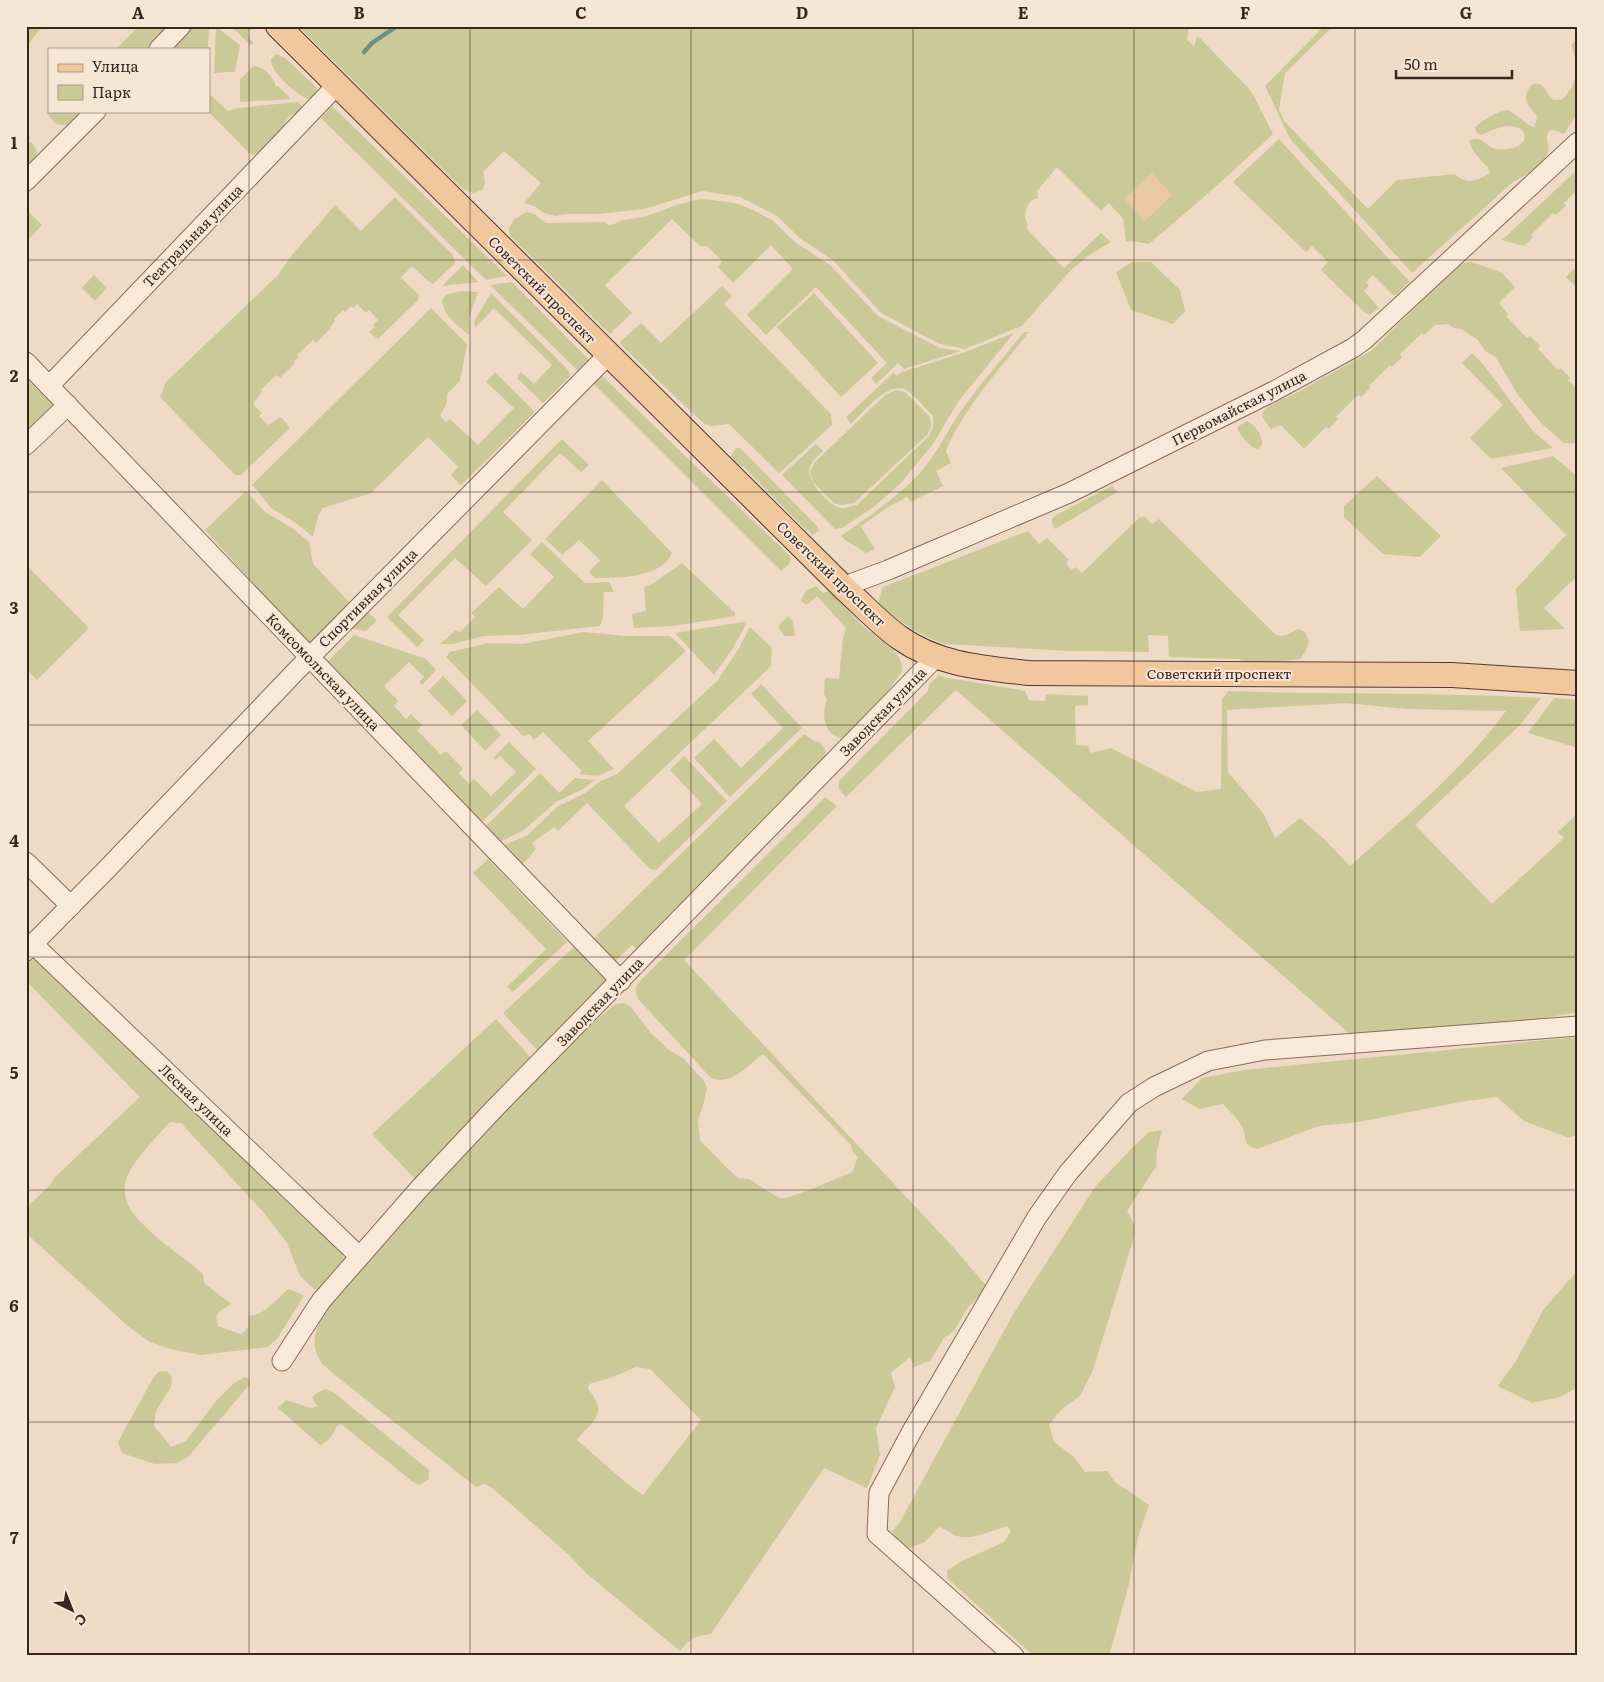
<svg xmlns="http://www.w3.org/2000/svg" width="1604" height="1682" font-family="Literata,serif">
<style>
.green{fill:#ccc998;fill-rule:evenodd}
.sand{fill:#eac9a2}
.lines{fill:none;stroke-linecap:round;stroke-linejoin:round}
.stream{stroke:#6d9081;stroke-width:4.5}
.minor-casing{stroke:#896b5b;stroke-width:21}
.major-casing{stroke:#573a2f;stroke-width:26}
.minor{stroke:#f9e9d8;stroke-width:19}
.major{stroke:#f1c79d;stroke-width:24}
.grid{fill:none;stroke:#39271f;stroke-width:1;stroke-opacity:0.55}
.labels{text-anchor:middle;stroke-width:4;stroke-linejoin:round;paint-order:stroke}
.street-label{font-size:14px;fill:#39271f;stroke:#f6e6d4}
.neatline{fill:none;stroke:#39271f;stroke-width:2}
.grid-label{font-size:16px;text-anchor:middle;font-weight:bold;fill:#39271f}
</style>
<rect width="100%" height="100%" fill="#eedac5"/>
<!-- green -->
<g class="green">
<polygon points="26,26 44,26 35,35 26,48"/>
<polygon points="139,26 172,26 149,49 116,49"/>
<polygon points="189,26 209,26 208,49 165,49"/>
<polygon points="231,26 250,26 248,34 253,43 250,45"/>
<path d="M298 26H1189L1187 40 1194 46 1197 37H1199L1251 91 1273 134 1212 190 1149 244 1132 241 1126 242 1123 219 1109 203 1101 211 1057 167 1037 191 1038 198C1028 200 1025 209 1025 218L1028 224 1026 228 1064 268 1101 233 1111 242 1088 256 1071 270 1022 326 965 349 940 344 881 313 834 261 801 239 777 216 740 197 703 191 644 209 599 214H567L555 216 544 213 534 206 524 203 541 183 504 151 483 172 485 183 482 190 473 193 463 189Z"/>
<path d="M1324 26H1333L1285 73 1279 110 1285 122 1368 209 1397 180 1455 174C1466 185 1478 181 1490 173L1488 168 1473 151 1469 141C1481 133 1485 147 1496 149 1501 150 1507 149 1512 148 1530 144 1529 127 1510 126 1501 125 1489 132 1480 135L1476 132 1475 127C1483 120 1499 110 1509 110L1529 125 1534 127 1536 122 1537 116C1532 110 1527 106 1526 98 1526 91 1533 79 1541 85 1550 91 1547 104 1563 99L1572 87 1578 69V112L1564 134 1554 130 1549 131C1544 141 1550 143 1548 151 1544 169 1527 173 1513 182L1412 273 1290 139 1265 86Z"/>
<path d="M216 27 240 45 235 72C226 71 223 73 214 73Z"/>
<polygon points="1578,38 1578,66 1571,45"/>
<path d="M276 54 285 58 316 87 317 91 314 96 307 99C295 93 270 72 271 59Z"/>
<path d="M253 66C264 67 273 76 276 87L278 86 289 97 290 99 240 102V80Z"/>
<polygon points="209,94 228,111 237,108 298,102 304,108 301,112 289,116 284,125 287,127 261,151 252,155 249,153 208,111"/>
<polygon points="332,106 507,276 486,280 321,118"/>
<polygon points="52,111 85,111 79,117 66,125 56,124 48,115"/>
<polygon points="1279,139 1410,282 1396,295 1393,295 1373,275 1366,282 1369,285 1364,291 1379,308 1370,315 1365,313 1321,270 1328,262 1312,246 1306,252 1233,182"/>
<polygon points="26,142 31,142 37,150 36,160 26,169"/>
<polygon points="1578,169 1578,189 1564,203 1566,206 1556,215 1553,213 1531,235 1533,237 1524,246 1502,240"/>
<polygon points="395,197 453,255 455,263 433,284 428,281 412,266 401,278 419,295 418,300 378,339 369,332 375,327 373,325 378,320 369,310 366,313 357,304 353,308 351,306 345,312 343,310 334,319 335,321 330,327 331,328 316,343 313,340 297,355 299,357 294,361 295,363 280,378 276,375 261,390 262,392 253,404 262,413 259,416 268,425 281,417 290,428 241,475 235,475 160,397 166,382 277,276 292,255 335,205 361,231"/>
<polygon points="702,199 735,203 751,209 772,220 796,243 830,265 878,316 940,348 961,351 904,369 898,363 876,384 871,378 887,363 816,287 766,335 747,315 793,269 771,245 733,283 718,267 722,261 707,246 700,246 672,219 605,285 632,313 610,334 510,236 509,228 514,219 527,212 534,214 546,223 605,222 608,225 614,224 622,220 644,217 679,204"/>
<polygon points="29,212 42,225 30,238 26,234 26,215"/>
<polygon points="1132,262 1151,262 1180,290 1185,311 1173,324 1131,310 1116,272"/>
<polygon points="1472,262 1502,273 1515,287 1499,303 1508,314 1506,316 1527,338 1530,336 1540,346 1538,349 1558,370 1561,368 1570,378 1568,380 1578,390 1578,443 1564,443 1541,423 1518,395 1495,356 1486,352 1478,340 1461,329 1454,328 1448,324 1435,325 1424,335 1422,333 1400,354 1402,357 1392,367 1390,365 1369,386 1370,388 1361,397 1358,395 1336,417 1338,419 1329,429 1326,427 1304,449 1281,425 1271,429 1262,417 1263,412 1270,405 1298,392 1371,351 1445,278 1463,263"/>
<polygon points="463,265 478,282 442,286"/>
<polygon points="1578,265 1578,289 1566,277"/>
<polygon points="94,275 107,288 95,301 82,288"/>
<polygon points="512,282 589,360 578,371 490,285"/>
<polygon points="722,286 732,296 724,304 831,414 832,425 779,473 729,424 712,426 704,424 622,346 620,342 641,323 661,343"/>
<path d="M461 291 478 292 469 318V335C457 325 444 316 442 300L446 295Z"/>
<polygon points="491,293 569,371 570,376 543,403 517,378 521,372 534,384 552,365 494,308 475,328 474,322"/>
<polygon points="814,293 878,363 841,397 777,327"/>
<polygon points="431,308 467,344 460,381 447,394 447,402 440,416 446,422 450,419 478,445 514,408 486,382 495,372 535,412 461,485 451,475 458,467 428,437 371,493 323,508 318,516 313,537 296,523 271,508 257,490 252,485"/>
<path d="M1024 332H1029C1000 369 964 407 946 451L951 463 936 471 943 486 910 502 907 497 890 506 861 526 875 549 866 553 845 540 841 536C868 517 896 498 919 474 938 453 949 426 966 404 984 379 1005 356 1024 332Z"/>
<path d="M1014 333 958 402 933 444 900 484 875 506 842 528 835 529 782 475 816 444 823 451C817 457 810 462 809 470 808 482 830 507 841 508 846 509 852 506 857 505L929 436 933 427V416C926 409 912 392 904 389 886 383 863 412 851 424L846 417 893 373 897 376 902 372 965 352Z"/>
<polygon points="1472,353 1483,364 1533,431 1553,448 1491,459 1470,438 1503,405 1462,363"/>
<polygon points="601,375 791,557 789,564 781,571 593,383"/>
<polygon points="26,380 28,380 56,408 26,437 26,418 29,415 26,413"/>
<polygon points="896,390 905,392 930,417 931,426 927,435 854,503 842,505 834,503 813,482 810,472 814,463 885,395"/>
<path d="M1247 421C1255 425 1263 435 1262 445L1258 449C1249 447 1241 437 1237 427Z"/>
<polygon points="562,439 589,465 581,472 560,453 503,512 532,540 486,586 455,558 398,615 424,640 417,647 387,617"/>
<polygon points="736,448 740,448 817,526 819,530 813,535 802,526 744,467 736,464 731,456"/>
<polygon points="1553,456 1578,477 1578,575 1544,608 1565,629 1520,631 1516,589 1566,535 1501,468"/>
<polygon points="1377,476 1441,536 1420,557 1383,554 1344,517 1344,506"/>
<path d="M602 480 672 553C662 578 618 578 595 578L589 572 600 560 579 540 562 555 545 539Z"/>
<polygon points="1112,486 1117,492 1055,529 1051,520 1056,515"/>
<polygon points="246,491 265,512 292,528 309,542 313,564 352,605 311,647 205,530"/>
<path d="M1144 516 1152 524 1159 519 1275 634C1284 638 1289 634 1298 629L1304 631C1312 643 1308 648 1300 659L1267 663H1250L1238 659 1169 657 1168 636 1148 635 1149 652 1071 651 945 644C919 636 900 621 878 604L883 587 1028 531 1039 544 1047 538 1069 560 1066 564 1072 570 1076 567 1082 573 1140 517 1142 518Z"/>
<polygon points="542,542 585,583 609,582 614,592 604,592 603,618 600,626 519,635 484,636 453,644 440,644 456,630 460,632 475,617 471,613 499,587 523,609 554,577 530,554"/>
<polygon points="682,563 735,613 735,616 673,626 634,628 632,614 646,611 644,587 652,584"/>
<polygon points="26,565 89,628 37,680 26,669"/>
<path d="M816 586 823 593 829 591 833 592C843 603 852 615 862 625 874 636 906 653 902 671 886 693 867 728 841 738 822 732 822 715 827 699L824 694 825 678 839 679 843 638 846 628 817 596 808 604H805L801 601C803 593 808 589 816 586Z"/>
<polygon points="367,612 377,620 366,631 350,628"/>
<polygon points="788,616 793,621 795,636 784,636 778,626"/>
<polygon points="743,622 746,624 733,648 714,675 675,633"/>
<polygon points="750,627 772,648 771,666 624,806 659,843 702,804 670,770 684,756 727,801 656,870 650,869 587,803 558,831 554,827 532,843 536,849 523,864 505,845 528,835 557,807 585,793 601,781 617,774 717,681 738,650"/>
<polygon points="584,632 626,636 670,636 686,651 588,741 614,769 598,776 579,774 582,771 543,732 534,740 529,734 523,736 446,657 450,652 488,643 523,644"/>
<polygon points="354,635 426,659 436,670 422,685 419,682 424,677 409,662 384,686 398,701 394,706 406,719 411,714 422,725 417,730 441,755 446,751 463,769 459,773 469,784 474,779 491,796 516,772 500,756 495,760 493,758 509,742 536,769 482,822 327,662"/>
<path d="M939 675 943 677 1025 691 1029 700 1045 701 1046 694 1088 696V705L1075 706 1076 745 1088 746 1091 753 1111 748 1197 792 1221 789 1222 700 1228 691C1333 695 1437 692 1541 698L1520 725 1415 825 1492 904 1564 838 1558 832 1578 813V1012L1539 1019 1350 1034 956 690 846 797 839 789V781L928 691 929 684ZM1346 703 1406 709 1506 711C1463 770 1405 817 1350 866L1324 839 1300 818 1275 838 1263 813 1228 772 1227 710Z"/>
<polygon points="443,676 467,701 452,716 428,691"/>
<polygon points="761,684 802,728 730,797 694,758 714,739 741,768 783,728 751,694"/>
<polygon points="1554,698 1578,700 1578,748 1528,733"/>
<polygon points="477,710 501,735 485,751 461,725"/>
<polygon points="804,734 814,741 820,742 826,752 824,761 637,949 632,945 616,960 605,957 590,942"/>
<polygon points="540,773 559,793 575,778 595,780 583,789 556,802 524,830 500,842 486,826"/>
<path d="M825 797 837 806 684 960 955 1249 988 1288 968 1307 954 1331 944 1338 931 1360 914 1367 910 1357 891 1373 895 1387 876 1428 880 1455 867 1488 824 1468 711 1634C694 1636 691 1638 680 1651L586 1573 569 1555 491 1487 484 1484 476 1487 331 1372C328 1368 322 1365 320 1360 306 1339 321 1318 332 1300L476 1137 577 1037 615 1004 623 1003 631 1007 650 1032 669 1050 684 1059 704 1081 707 1088 703 1106 698 1120 700 1140 727 1168 738 1178 749 1179 779 1198H786L812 1189 852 1172 858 1157 853 1152 851 1145 763 1054C747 1065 733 1086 711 1078L639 1000C635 992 634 989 639 982ZM636 1367 650 1369 701 1420 643 1495 625 1482 577 1440C593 1420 609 1414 588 1389L589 1384 610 1378Z"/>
<polygon points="488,859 567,942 513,992 507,987 546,949 473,873"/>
<polygon points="575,946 609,983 539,1052 503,1013"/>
<path d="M26 960H35L49 967 337 1243 342 1253 345 1264 326 1291 314 1289 300 1276 287 1243 265 1214 181 1123 170 1122C158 1135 127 1167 125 1184 124 1190 126 1202 129 1207 144 1232 180 1254 203 1274L204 1283 231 1304 220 1311 216 1317 218 1326 240 1334C249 1330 249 1326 248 1316 264 1316 277 1299 288 1289L299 1293 304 1296 277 1339 268 1347 201 1355 174 1350 150 1342 129 1327 27 1234 26 1208 51 1184 55 1177 140 1097 30 985 26 983Z"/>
<polygon points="496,1019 533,1060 419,1183 372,1134"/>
<path d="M1578 1037V1134L1569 1138 1524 1121 1497 1097 1460 1102 1358 1122 1319 1126 1257 1149C1239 1144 1249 1136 1241 1125 1237 1118 1229 1111 1223 1104L1199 1109 1182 1099 1202 1078 1244 1070Z"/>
<path d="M1162 1130 1157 1150 1156 1167 1127 1211 1135 1226V1234L1093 1370 1080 1396 1063 1408 1049 1424 1054 1442 1074 1457 1085 1472 1107 1471 1115 1482 1149 1505 1138 1537 1129 1584 1109 1656H1034L947 1578V1571L960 1562 1004 1542 1011 1531 1007 1526C992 1530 972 1541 957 1536 951 1534 946 1529 939 1527L925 1542 909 1548 898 1541 892 1531 900 1522 1012 1316 1095 1187 1135 1145 1149 1132Z"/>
<polygon points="1578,1270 1578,1387 1560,1397 1532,1403 1498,1386 1516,1361 1543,1310"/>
<polygon points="167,1371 172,1377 171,1387 156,1411 154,1426 171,1447 186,1441 217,1400 233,1384 245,1377 250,1380 250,1384 188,1457 177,1463 155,1464 122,1453 118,1442 152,1380 158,1372"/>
<path d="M326 1389 333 1392 429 1470V1479L420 1485 413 1482 341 1424 336 1427C333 1436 329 1441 320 1445L278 1408 286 1400 311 1408 317 1406 312 1398 316 1393Z"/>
</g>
<!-- sand -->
<polygon class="sand" points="1152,173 1172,195 1145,221 1124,199"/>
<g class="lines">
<!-- stream -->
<polyline class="stream" points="364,52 372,43 397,26"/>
<!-- minor casing -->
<g class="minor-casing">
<g id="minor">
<polyline points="159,49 181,26"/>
<polyline points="26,181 96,111"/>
<polyline points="26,362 621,981"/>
<polyline points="49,386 337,85"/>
<polyline points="26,445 68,405"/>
<polyline points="845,589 853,583 888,570 1069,493 1274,391 1353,348 1364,340 1578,142"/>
<polyline points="26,862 71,906"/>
<polyline points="33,944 359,1256"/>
<polyline points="26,951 106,870 297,670 608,355"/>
<polyline points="282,1361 321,1301 419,1189 495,1108 936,657"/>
<polyline points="1014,1656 877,1534 879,1493 912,1431 1037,1217 1068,1173 1129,1103 1154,1087 1208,1061 1265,1050 1578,1026"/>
</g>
</g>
<!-- major casing -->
<g class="major-casing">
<path id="major" d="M278 26 845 589C863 605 880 624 900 638 938 665 984 668 1029 673L1452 675 1578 683"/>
</g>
<!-- minor -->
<use href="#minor" class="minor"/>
<!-- major -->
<use href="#major" class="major"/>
</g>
<!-- grid -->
<path class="grid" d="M249 26V1656M470 26V1656M691 26V1656M913 26V1656M1134 26V1656M1355 26V1656M26 260H1578M26 492H1578M26 725H1578M26 957H1578M26 1190H1578M26 1422H1578"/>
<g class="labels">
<!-- street labels -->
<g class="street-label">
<text transform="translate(193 236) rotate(-46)" y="5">Театральная улица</text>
<text transform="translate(542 290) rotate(45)" y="5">Советский проспект</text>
<text transform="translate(1239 408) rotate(-27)" y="5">Первомайская улица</text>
<text transform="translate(831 574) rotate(44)" y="5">Советский проспект</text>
<text transform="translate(368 598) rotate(-45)" y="5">Спортивная улица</text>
<text transform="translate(323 672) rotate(46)" y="5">Комсомольская улица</text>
<text x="1219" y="679">Советский проспект</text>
<text transform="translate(883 712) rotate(-46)" y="5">Заводская улица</text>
<text transform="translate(600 1002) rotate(-46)" y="5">Заводская улица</text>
<text transform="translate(196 1100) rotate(44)" y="5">Лесная улица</text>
</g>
</g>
<!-- border -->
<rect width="1604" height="1682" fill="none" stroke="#f6e6d4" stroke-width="55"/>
<!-- legend -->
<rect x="48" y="48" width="162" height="65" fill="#f6e6d4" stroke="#aa9a8c"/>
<rect x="58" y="64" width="25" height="8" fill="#f1c79d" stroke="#aa9a8c"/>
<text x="92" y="72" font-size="15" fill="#39271f">Улица</text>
<rect x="58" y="85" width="25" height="15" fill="#ccc998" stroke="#aa9a8c"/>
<text x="92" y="98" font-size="15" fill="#39271f">Парк</text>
<!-- north arrow -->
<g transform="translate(72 1610) rotate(137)" stroke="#f6e6d4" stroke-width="4" paint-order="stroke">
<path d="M0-4L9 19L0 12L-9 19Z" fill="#39271f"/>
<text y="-8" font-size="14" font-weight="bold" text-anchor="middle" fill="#39271f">С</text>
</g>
<!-- scale -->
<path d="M1396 70v8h116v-8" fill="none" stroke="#39271f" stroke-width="2.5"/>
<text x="1404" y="70" font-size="15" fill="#39271f" stroke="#f6e6d4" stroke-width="4" paint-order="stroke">50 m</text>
<rect x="28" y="28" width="1548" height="1626" class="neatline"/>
<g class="grid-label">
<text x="138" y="19">A</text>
<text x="359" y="19">B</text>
<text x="581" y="19">C</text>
<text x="802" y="19">D</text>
<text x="1023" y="19">E</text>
<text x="1245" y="19">F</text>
<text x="1466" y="19">G</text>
<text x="14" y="149">1</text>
<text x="14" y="382">2</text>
<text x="14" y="614">3</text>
<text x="14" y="847">4</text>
<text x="14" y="1079">5</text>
<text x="14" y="1312">6</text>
<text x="14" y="1544">7</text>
</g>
</svg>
